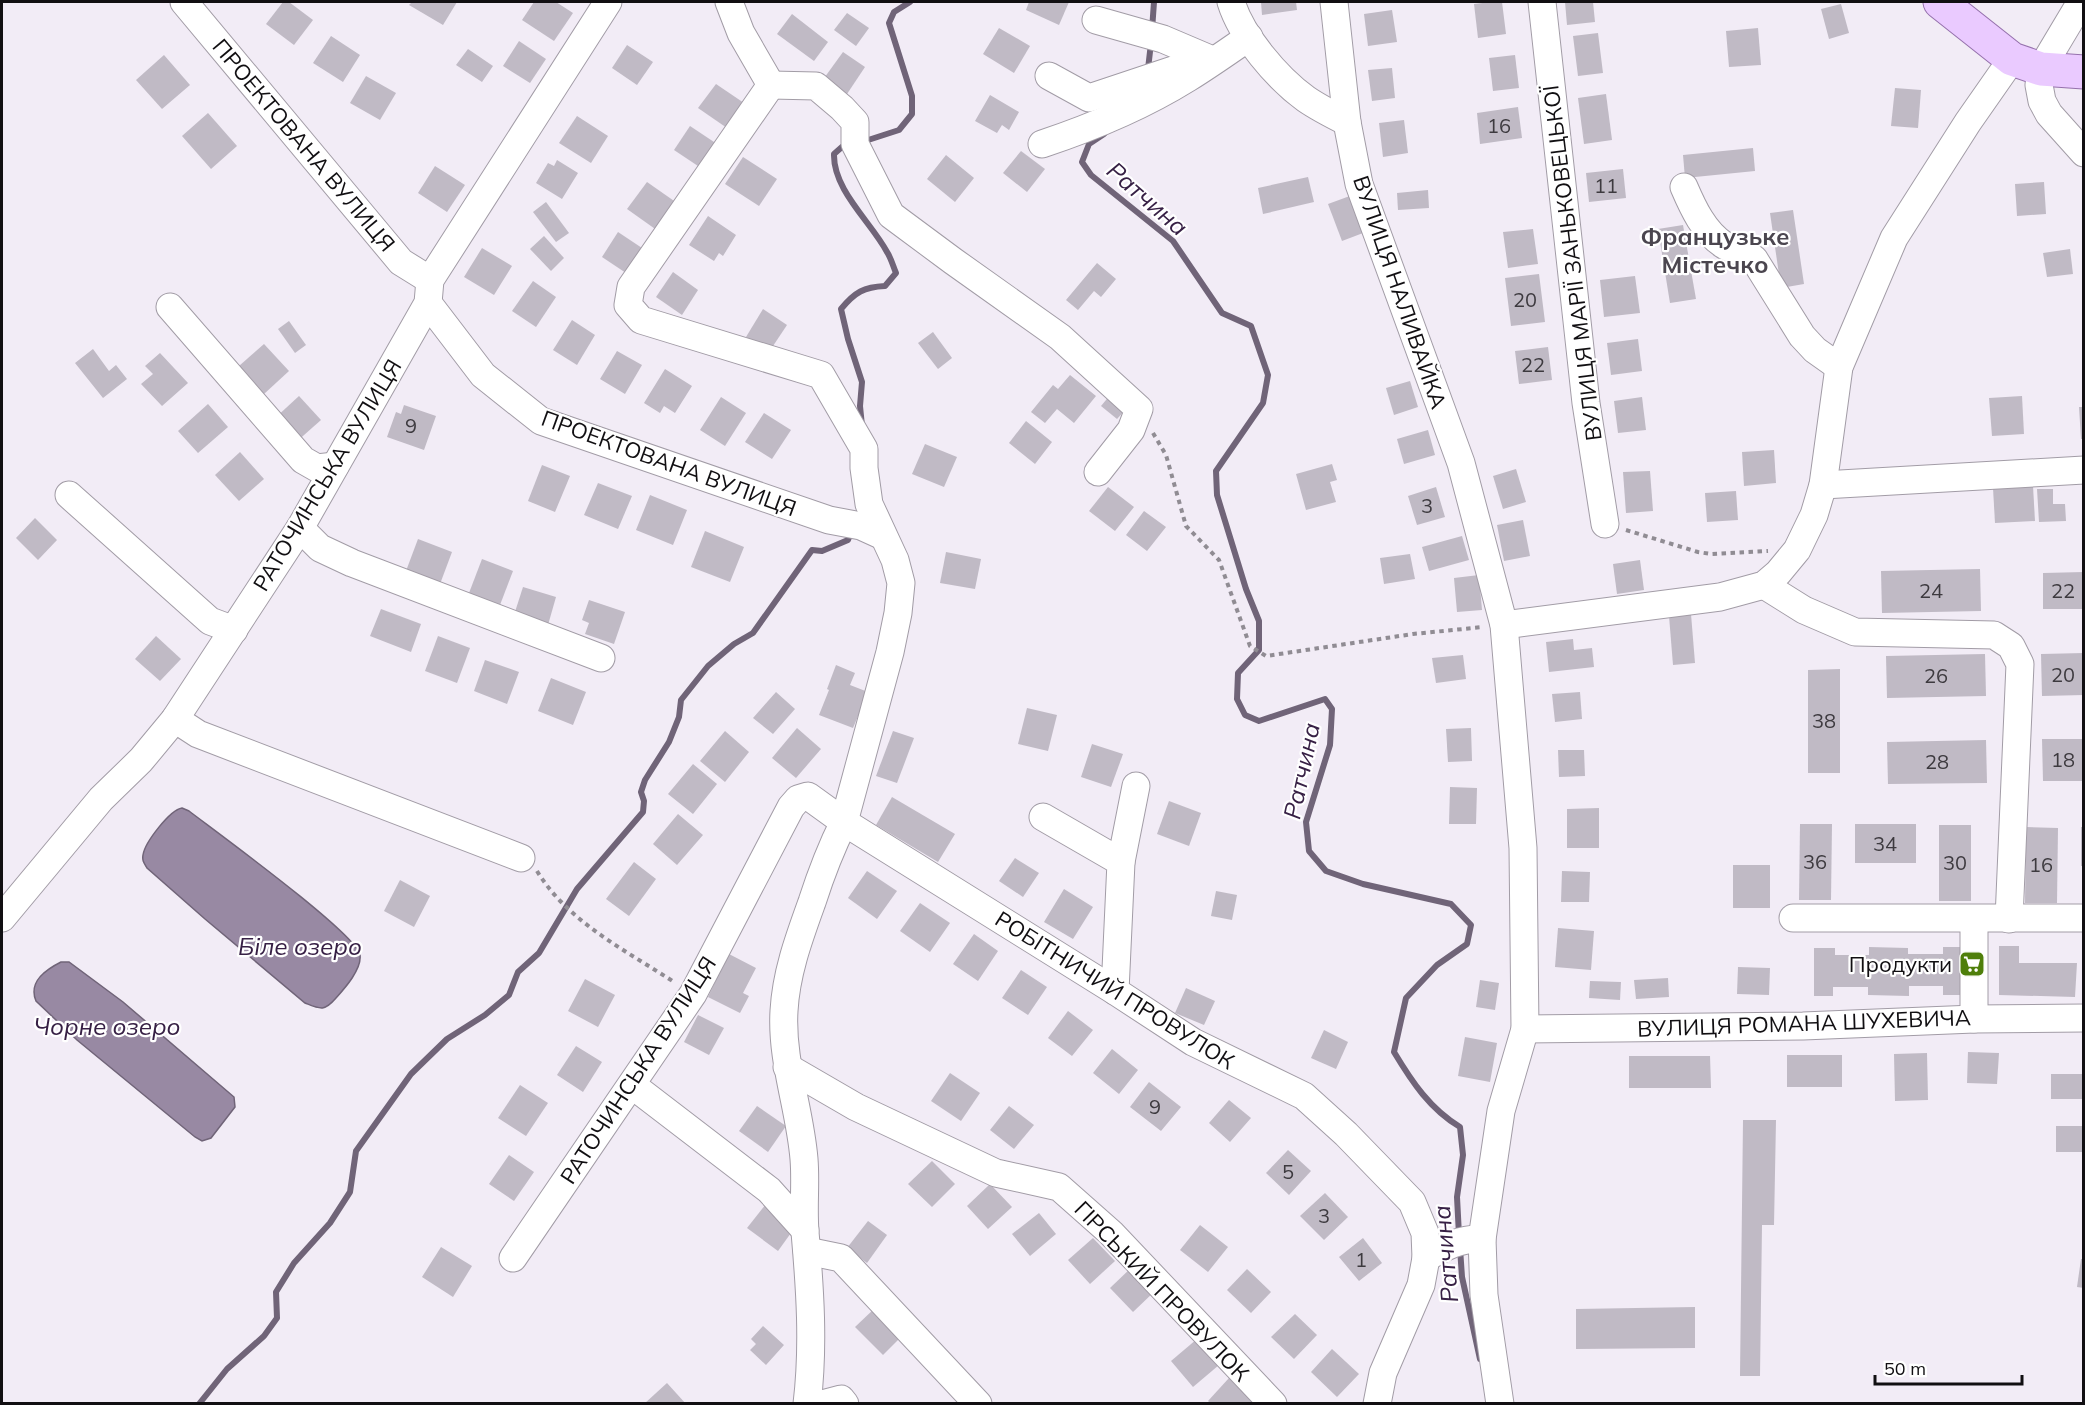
<svg xmlns="http://www.w3.org/2000/svg" width="2085" height="1405" font-family="Mulish,sans-serif">
<style>
.water{fill:#9889a3;stroke:#706478;stroke-width:1.5}
.lines{fill:none;stroke-linecap:round;stroke-linejoin:round}
.stream{stroke:#706478;stroke-width:6}
.building{fill:#c0bac5}
.minor-casing{stroke:#a29ca6;stroke-width:29}
.major-casing{stroke:#9571ac;stroke-width:35}
.path{stroke:#908c93;stroke-width:4;stroke-dasharray:4.5 4.5;stroke-linecap:butt}
.minor{stroke:#fff;stroke-width:27}
.major{stroke:#eacaff;stroke-width:33}
.labels{text-anchor:middle;stroke-width:4.5;stroke-linejoin:round;paint-order:stroke}
.number-label{font-size:20px;fill:#3d3a3f}
.street-label{font-size:22px;fill:#110f12;stroke:#fff}
.poi-label{font-size:22px;fill:#110f12;stroke:#fff;text-anchor:end}
.water-label{font-size:24px;font-style:italic;fill:#372045;stroke:#fff}
.neighbourhood-label{font-size:24px;font-weight:bold;fill:#4b464f;stroke:#fff}
</style>
<rect width="100%" height="100%" fill="#f2ecf6"/>
<!-- water -->
<g class="water">
<path d="M182 808 189 811C215 831 357 934 360 955 362 969 345 988 336 998 324 1012 320 1009 305 1003L205 919 147 868C144 863 142 861 143 855 145 842 170 810 182 808Z"/>
<path d="M61 962H69L123 1002 234 1097 235 1107 211 1138 202 1141 195 1137 77 1040 36 1001C28 982 45 970 61 962Z"/>
</g>
<g class="lines">
<!-- stream -->
<g class="stream">
<polyline points="1152,30 1154,2"/>
<polyline points="1148,69 1151,43"/>
<path d="M1104 134 1089 144 1082 162 1091 175 1173 241 1222 313 1251 326 1268 375 1263 403 1216 471 1217 495 1246 589 1259 621V650L1238 673 1237 699 1245 715 1259 721 1325 699 1332 709 1330 745 1306 822 1309 851 1326 871 1363 884 1451 904 1471 925 1467 944 1437 965 1406 998 1394 1052C1412 1082 1430 1109 1460 1127L1463 1155 1457 1197 1459 1235"/>
<polyline points="862,142 899,130 912,114 912,96 889,23 894,12 910,2"/>
<path d="M849 145 843 146 834 154C833 190 871 222 887 252 891 258 893 266 896 273L885 286C864 287 855 292 841 309L848 339 862 382 860 406 862 426"/>
<polyline points="1460,1248 1462,1277 1480,1359"/>
<polyline points="199,1404 227,1369 264,1336 277,1318 276,1292 294,1263 330,1223 350,1192 356,1151 411,1074 447,1039 485,1015 509,995 518,972 539,953 577,889 643,812 644,801 641,792 645,780 669,742 679,717 681,700 708,666 734,644 753,633 812,550 822,551 848,540 852,530"/>
</g>
</g>
<!-- building -->
<g class="building">
<polygon points="283,2 289,2 313,20 294,45 266,24"/>
<polygon points="412,2 457,2 443,25 409,5"/>
<polygon points="534,2 556,2 573,13 554,41 522,20"/>
<polygon points="1029,2 1069,2 1059,25 1026,10"/>
<polygon points="1261,2 1296,2 1297,10 1262,15"/>
<polygon points="1491,2 1502,2 1506,34 1478,38 1474,4"/>
<polygon points="1565,2 1593,2 1595,22 1567,25"/>
<polygon points="1841,4 1849,33 1829,39 1821,9"/>
<polygon points="1392,10 1397,42 1368,46 1364,14"/>
<polygon points="847,13 869,28 856,46 834,30"/>
<polygon points="792,14 828,42 814,61 777,34"/>
<polygon points="999,28 1030,46 1014,73 983,54"/>
<polygon points="1758,28 1761,65 1729,67 1726,31"/>
<polygon points="1598,33 1603,73 1578,76 1573,36"/>
<polygon points="331,36 360,55 343,82 313,63"/>
<polygon points="519,41 546,59 530,83 503,66"/>
<polygon points="627,45 653,62 637,85 612,68"/>
<polygon points="468,49 493,66 482,82 456,65"/>
<polygon points="843,52 865,67 845,97 822,81"/>
<polygon points="164,55 190,85 162,109 136,80"/>
<polygon points="1515,55 1519,88 1493,91 1489,58"/>
<polygon points="1392,68 1395,98 1372,101 1368,70"/>
<polygon points="366,76 396,93 380,120 350,103"/>
<polygon points="716,84 744,103 727,128 698,108"/>
<polygon points="1895,88 1921,90 1918,128 1891,126"/>
<polygon points="1606,94 1612,140 1584,144 1578,98"/>
<polygon points="990,95 1019,112 1009,130 1002,125 997,133 975,121"/>
<polygon points="1518,107 1522,138 1480,144 1477,113"/>
<polygon points="208,113 237,146 211,169 182,136"/>
<polygon points="577,116 608,136 591,163 559,143"/>
<polygon points="1404,120 1408,153 1383,157 1379,123"/>
<polygon points="690,126 717,144 701,168 674,150"/>
<polygon points="1753,148 1755,171 1685,178 1683,155"/>
<polygon points="1021,151 1045,169 1027,192 1003,173"/>
<polygon points="946,155 974,178 955,202 927,179"/>
<polygon points="743,157 777,179 759,206 725,184"/>
<polygon points="557,160 578,173 562,199 536,183 548,163 554,166"/>
<polygon points="435,166 465,185 447,212 418,193"/>
<polygon points="1623,169 1626,198 1589,202 1586,173"/>
<polygon points="1308,177 1314,202 1263,214 1258,188"/>
<polygon points="647,182 677,203 658,231 627,209"/>
<polygon points="2044,182 2046,214 2017,216 2015,184"/>
<polygon points="1428,190 1429,208 1398,210 1397,193"/>
<polygon points="1358,193 1371,230 1342,241 1328,204"/>
<polygon points="546,202 569,233 556,242 533,212"/>
<polygon points="1793,210 1804,284 1781,288 1770,213"/>
<polygon points="708,216 736,235 723,256 719,253 714,261 689,245"/>
<polygon points="1683,225 1696,299 1670,303 1658,229"/>
<polygon points="1533,229 1538,264 1508,268 1503,232"/>
<polygon points="618,232 648,252 632,277 602,257"/>
<polygon points="544,236 564,258 551,271 530,249"/>
<polygon points="482,248 512,266 494,295 464,277"/>
<polygon points="2070,249 2073,274 2047,277 2043,253"/>
<polygon points="1097,263 1116,279 1101,297 1094,291 1078,310 1066,300"/>
<polygon points="673,272 698,290 682,315 656,297"/>
<polygon points="1539,274 1545,322 1511,326 1505,278"/>
<polygon points="1635,276 1640,313 1604,317 1600,280"/>
<polygon points="533,281 556,297 536,327 512,311"/>
<polygon points="763,309 787,325 769,352 746,337"/>
<polygon points="572,320 595,335 577,365 553,350"/>
<polygon points="289,321 306,345 295,353 278,329"/>
<polygon points="933,332 952,358 938,369 918,343"/>
<polygon points="1638,339 1642,371 1611,375 1607,343"/>
<polygon points="264,344 289,371 264,394 239,366"/>
<polygon points="1548,347 1552,380 1519,384 1515,351"/>
<polygon points="93,349 109,371 116,365 127,379 103,398 75,363"/>
<polygon points="617,351 642,365 625,394 600,379"/>
<polygon points="160,353 188,383 162,406 141,384 153,374 145,366"/>
<polygon points="665,369 692,386 675,413 664,406 660,413 644,403"/>
<polygon points="1070,375 1096,396 1074,423 1057,409 1045,423 1031,412 1053,385 1058,389"/>
<polygon points="1410,381 1418,407 1394,415 1386,388"/>
<polygon points="1111,394 1127,408 1117,419 1101,406"/>
<polygon points="299,396 321,420 295,443 274,419"/>
<polygon points="2022,396 2024,434 1992,436 1989,398"/>
<polygon points="721,397 746,413 725,446 700,430"/>
<polygon points="1642,397 1646,430 1618,433 1614,401"/>
<polygon points="208,404 228,427 198,453 178,431"/>
<polygon points="404,405 436,416 424,450 387,437 396,412 401,414"/>
<polygon points="2079,407 2084,407 2084,439 2081,439"/>
<polygon points="764,413 791,430 772,459 745,442"/>
<polygon points="1026,421 1052,442 1035,464 1009,443"/>
<polygon points="1428,430 1435,455 1404,464 1397,439"/>
<polygon points="925,444 957,457 944,487 912,474"/>
<polygon points="1774,450 1776,483 1744,486 1742,452"/>
<polygon points="240,452 264,479 239,501 215,475"/>
<polygon points="1332,464 1337,480 1330,482 1336,502 1306,510 1296,474"/>
<polygon points="542,465 570,476 555,512 528,501"/>
<polygon points="1516,469 1526,502 1503,509 1493,476"/>
<polygon points="1650,471 1653,511 1626,513 1623,472"/>
<polygon points="598,483 632,496 618,529 584,515"/>
<polygon points="2033,486 2035,521 1995,523 1993,488"/>
<polygon points="1108,487 1134,507 1115,531 1089,511"/>
<polygon points="1436,487 1445,517 1417,525 1408,496"/>
<polygon points="2037,489 2053,489 2053,504 2065,504 2066,521 2039,522"/>
<polygon points="1736,491 1738,520 1707,522 1705,493"/>
<polygon points="650,495 687,510 673,545 636,530"/>
<polygon points="1144,511 1166,527 1147,551 1126,535"/>
<polygon points="35,518 57,540 38,560 16,538"/>
<polygon points="1523,520 1530,556 1504,561 1497,525"/>
<polygon points="705,531 744,547 730,582 691,567"/>
<polygon points="1462,536 1469,560 1429,571 1422,547"/>
<polygon points="418,539 452,552 440,584 406,571"/>
<polygon points="946,552 981,559 975,589 940,583"/>
<polygon points="1410,554 1415,579 1384,584 1380,558"/>
<polygon points="482,559 513,571 500,605 469,593"/>
<polygon points="1640,560 1644,590 1617,594 1613,564"/>
<polygon points="1980,569 1981,611 1882,613 1881,571"/>
<polygon points="2084,572 2084,609 2043,609 2043,573"/>
<polygon points="1479,575 1482,610 1457,612 1454,578"/>
<polygon points="523,587 556,597 548,625 514,615"/>
<polygon points="589,600 625,612 614,644 585,634 589,623 582,620"/>
<polygon points="381,609 421,624 411,652 370,636"/>
<polygon points="1691,614 1695,663 1673,665 1669,616"/>
<polygon points="156,636 181,659 160,681 135,659"/>
<polygon points="438,636 470,648 457,683 425,671"/>
<polygon points="1573,639 1574,650 1592,648 1594,667 1549,672 1546,642"/>
<polygon points="2084,653 2084,695 2042,696 2041,654"/>
<polygon points="1985,654 1986,696 1887,698 1886,656"/>
<polygon points="1463,655 1466,679 1436,683 1432,658"/>
<polygon points="485,660 519,672 507,704 474,691"/>
<polygon points="836,665 855,673 850,685 868,692 853,728 819,715 829,690 827,689"/>
<polygon points="1840,669 1840,773 1808,773 1808,670"/>
<polygon points="551,678 586,692 573,725 538,711"/>
<polygon points="776,692 795,709 773,734 753,718"/>
<polygon points="1580,692 1582,719 1555,722 1552,694"/>
<polygon points="1027,708 1057,715 1048,751 1018,744"/>
<polygon points="797,728 821,749 796,778 772,758"/>
<polygon points="1471,728 1472,761 1448,762 1446,729"/>
<polygon points="725,731 749,752 725,782 700,761"/>
<polygon points="893,731 914,738 897,783 876,776"/>
<polygon points="2042,739 2084,739 2084,781 2043,781"/>
<polygon points="1986,740 1987,783 1888,784 1887,742"/>
<polygon points="1092,744 1123,754 1111,787 1081,777"/>
<polygon points="1558,750 1584,750 1585,776 1559,777"/>
<polygon points="693,764 717,784 693,814 668,794"/>
<polygon points="1450,787 1477,788 1476,824 1449,824"/>
<polygon points="892,797 955,834 938,862 876,825"/>
<polygon points="1169,801 1201,813 1189,846 1157,834"/>
<polygon points="1599,808 1599,848 1567,848 1567,809"/>
<polygon points="678,814 703,835 677,865 653,844"/>
<polygon points="1800,824 1832,824 1831,900 1799,900"/>
<rect x="1855" y="824" width="61" height="39"/>
<rect x="1939" y="825" width="32" height="76"/>
<polygon points="2026,827 2058,828 2057,903 2025,903"/>
<rect x="2081" y="827" width="3" height="39"/>
<polygon points="1015,858 1039,873 1023,897 999,881"/>
<polygon points="634,862 656,879 629,916 606,899"/>
<rect x="1733" y="865" width="37" height="43"/>
<polygon points="867,871 897,891 877,919 848,898"/>
<polygon points="1562,871 1590,872 1589,902 1561,902"/>
<polygon points="400,880 430,896 414,927 384,911"/>
<polygon points="1064,889 1093,907 1073,939 1044,922"/>
<polygon points="1216,891 1237,895 1232,920 1211,916"/>
<polygon points="920,903 950,923 930,952 900,931"/>
<polygon points="1558,928 1594,931 1591,970 1555,967"/>
<polygon points="974,934 998,951 978,981 953,964"/>
<polygon points="1999,946 2019,946 2019,963 2077,963 2075,997 1999,995"/>
<polygon points="1869,947 1908,948 1908,954 1943,954 1943,947 1964,947 1964,995 1943,995 1943,986 1909,986 1909,996 1868,995 1868,987 1833,987 1833,996 1814,996 1814,948 1835,948 1835,955 1869,955"/>
<polygon points="729,954 756,968 743,993 749,996 740,1013 708,997"/>
<polygon points="1738,967 1770,968 1769,995 1737,994"/>
<polygon points="1021,970 1047,987 1028,1015 1002,998"/>
<polygon points="1668,978 1669,997 1636,999 1634,980"/>
<polygon points="585,979 615,995 598,1027 568,1011"/>
<polygon points="1480,980 1499,983 1495,1010 1476,1007"/>
<polygon points="1590,981 1621,982 1620,1000 1589,998"/>
<polygon points="1186,988 1215,1001 1204,1025 1175,1013"/>
<polygon points="1068,1011 1093,1030 1072,1056 1048,1038"/>
<polygon points="698,1015 724,1028 709,1055 684,1042"/>
<polygon points="1324,1030 1348,1042 1336,1069 1311,1058"/>
<polygon points="1465,1037 1497,1043 1490,1082 1458,1076"/>
<polygon points="576,1046 602,1062 583,1092 557,1075"/>
<polygon points="1112,1049 1138,1070 1119,1094 1093,1073"/>
<polygon points="1968,1052 1999,1053 1997,1084 1967,1083"/>
<polygon points="1927,1053 1928,1100 1895,1101 1894,1054"/>
<rect x="1787" y="1055" width="55" height="32"/>
<polygon points="1629,1056 1710,1056 1711,1088 1629,1088"/>
<polygon points="950,1073 980,1093 961,1121 931,1101"/>
<rect x="2051" y="1074" width="33" height="25"/>
<polygon points="1149,1082 1181,1107 1161,1131 1130,1107"/>
<polygon points="520,1085 548,1103 526,1136 498,1118"/>
<polygon points="1229,1100 1251,1118 1230,1142 1209,1123"/>
<polygon points="757,1106 786,1126 768,1152 739,1131"/>
<polygon points="1009,1106 1034,1125 1014,1149 990,1130"/>
<polygon points="1743,1120 1776,1120 1774,1225 1762,1225 1760,1376 1740,1376"/>
<rect x="2056" y="1126" width="28" height="26"/>
<polygon points="1288,1150 1311,1171 1289,1195 1266,1173"/>
<polygon points="509,1155 534,1172 514,1201 489,1184"/>
<polygon points="932,1161 955,1184 932,1207 908,1184"/>
<polygon points="990,1184 1012,1207 988,1229 967,1206"/>
<polygon points="1325,1193 1348,1217 1324,1240 1300,1216"/>
<polygon points="766,1204 796,1226 778,1251 747,1228"/>
<polygon points="1039,1213 1056,1234 1030,1256 1012,1234"/>
<polygon points="868,1221 887,1235 867,1263 847,1248"/>
<polygon points="1200,1225 1228,1247 1208,1272 1180,1250"/>
<polygon points="1093,1238 1115,1261 1090,1284 1068,1260"/>
<polygon points="1363,1238 1382,1263 1359,1281 1339,1257"/>
<polygon points="441,1247 472,1266 453,1297 422,1277"/>
<polygon points="2081,1259 2084,1259 2084,1288 2077,1287"/>
<polygon points="1132,1267 1155,1291 1133,1312 1110,1288"/>
<polygon points="1247,1269 1271,1292 1251,1313 1227,1290"/>
<polygon points="1695,1307 1695,1348 1576,1349 1576,1309"/>
<polygon points="875,1308 902,1336 883,1355 855,1327"/>
<polygon points="1295,1314 1317,1335 1294,1359 1271,1337"/>
<polygon points="763,1326 784,1345 766,1365 750,1350 756,1344 751,1339"/>
<polygon points="1197,1339 1219,1365 1193,1387 1171,1361"/>
<polygon points="1332,1349 1359,1374 1337,1397 1311,1372"/>
<polygon points="1229,1378 1253,1400 1249,1404 1211,1404 1208,1401"/>
<polygon points="667,1383 686,1404 644,1404"/>
</g>
<g class="lines">
<!-- minor casing -->
<g class="minor-casing">
<g id="minor">
<polyline points="184,2 401,262 430,280"/>
<path d="M729 2 741 33 771 85 631 287 628 305 641 320 821 375 864 449V468L869 504 895 560 901 583 898 613 890 652 844 822C831 848 821 874 812 902 799 938 786 973 784 1011 781 1061 800 1109 804 1159 806 1183 803 1207 805 1232 810 1289 814 1346 807 1404"/>
<path d="M1231 2C1242 37 1277 78 1306 99 1319 108 1333 115 1347 122L1359 184 1461 463 1504 625 1523 848 1525 1029 1501 1111 1482 1239 1484 1295 1500 1404"/>
<polyline points="1334,2 1347,122"/>
<polyline points="1542,2 1586,403 1605,524"/>
<polyline points="2081,2 2041,69 2039,85 2042,101 2049,114 2084,153"/>
<polyline points="1096,20 1163,39 1210,59"/>
<polyline points="1049,76 1089,98 1182,67"/>
<polyline points="771,85 816,86 842,108 855,122 855,144 891,215 953,261 1060,337 1139,409 1131,430 1098,472"/>
<path d="M1042 144C1093 127 1143 106 1188 78 1209 65 1229 51 1249 37"/>
<path d="M1684 187C1693 208 1704 232 1724 245 1734 252 1745 251 1754 259L1802 336 1815 350 1839 367"/>
<polyline points="428,303 483,375 541,421 829,520 861,526 883,536"/>
<polyline points="170,307 303,460 317,468 335,466"/>
<polyline points="1823,485 2084,470"/>
<polyline points="69,495 210,621 234,630"/>
<polyline points="300,528 320,548 352,563 601,658"/>
<polyline points="1764,585 1804,610 1855,632 1994,635 2011,646 2020,664 2009,919"/>
<polyline points="1504,625 1720,597 1764,585 1778,573 1797,550 1814,515 1823,485 1839,367 1894,238 1968,122 2012,59"/>
<polyline points="175,719 198,734 521,858"/>
<polyline points="1043,817 1121,862 1115,991"/>
<polyline points="1121,862 1136,786"/>
<polyline points="2,918 101,799 141,760 175,719 300,528 428,303 430,280 608,2"/>
<polyline points="1793,918 2084,918"/>
<polyline points="1974,919 1974,1019"/>
<polyline points="1525,1029 1803,1026 1974,1019 2084,1018"/>
<polyline points="787,1067 856,1107 996,1173 1059,1187 1111,1233 1273,1404"/>
<polyline points="632,1085 769,1190 805,1230"/>
<polyline points="807,1251 841,1258 978,1404"/>
<polyline points="513,1258 693,994 791,807 798,799 808,796 844,822 1115,991 1193,1042 1304,1096 1346,1134 1412,1202 1425,1233 1426,1258 1421,1285 1383,1373 1377,1404"/>
<path d="M1426 1258C1444 1247 1461 1238 1482 1239"/>
<polyline points="822,1404 841,1399 845,1404"/>
</g>
</g>
<!-- major casing -->
<g class="major-casing">
<polyline id="major" points="1940,2 2012,59 2041,69 2084,72"/>
</g>
<!-- path -->
<g class="path">
<polyline points="1153,433 1166,455 1186,526 1219,560 1250,646 1266,656 1413,634 1483,627"/>
<polyline points="1626,530 1698,552 1711,554 1768,551"/>
<path d="M537 871C568 922 625 950 674 982"/>
</g>
<!-- minor -->
<use href="#minor" class="minor"/>
<!-- major -->
<use href="#major" class="major"/>
</g>
<!-- icons -->
<defs>
<g id="supermarket-square" transform="scale(1.35)"><rect x="-9" y="-9" width="18" height="18" rx="4" fill="#4f7f0b" stroke="#fff"/><path d="M-6-5.5h2.5l.6 2H6L4.5 2H-2.5L-4.4-4H-6ZM-1.5 3.2a1.3 1.3 0 1 0 .1 0ZM3 3.2a1.3 1.3 0 1 0 .1 0Z" fill="#fff"/></g>
</defs>
<g fill-rule="evenodd">
<use href="#supermarket-square" x="1972" y="964"/>
</g>
<g class="labels">
<!-- number labels -->
<g class="number-label">
<text x="1499" y="133">16</text>
<text x="1606" y="193">11</text>
<text x="1525" y="307">20</text>
<text x="1533" y="372">22</text>
<text x="411" y="433">9</text>
<text x="1427" y="513">3</text>
<text x="1931" y="598">24</text>
<text x="2063" y="598">22</text>
<text x="2063" y="682">20</text>
<text x="1936" y="683">26</text>
<text x="1824" y="728">38</text>
<text x="2063" y="767">18</text>
<text x="1937" y="769">28</text>
<text x="1885" y="851">34</text>
<text x="1815" y="869">36</text>
<text x="1955" y="870">30</text>
<text x="2041" y="872">16</text>
<text x="1155" y="1114">9</text>
<text x="1288" y="1179">5</text>
<text x="1324" y="1223">3</text>
<text x="1361" y="1267">1</text>
</g>
<!-- street labels -->
<g class="street-label">
<text transform="translate(304 145) rotate(50)" y="8">ПРОЕКТОВАНА ВУЛИЦЯ</text>
<text transform="translate(1572 263) rotate(-97)" y="8">ВУЛИЦЯ МАРІЇ ЗАНЬКОВЕЦЬКОЇ</text>
<text transform="translate(1400 292) rotate(71)" y="8">ВУЛИЦЯ НАЛИВАЙКА</text>
<text transform="translate(669 463) rotate(20)" y="8">ПРОЕКТОВАНА ВУЛИЦЯ</text>
<text transform="translate(327 475) rotate(-59)" y="8">РАТОЧИНСЬКА ВУЛИЦЯ</text>
<text transform="translate(1115 990) rotate(32)" y="8">РОБІТНИЧИЙ ПРОВУЛОК</text>
<text transform="translate(1804 1023) rotate(-2)" y="8">ВУЛИЦЯ РОМАНА ШУХЕВИЧА</text>
<text transform="translate(638 1070) rotate(-57)" y="8">РАТОЧИНСЬКА ВУЛИЦЯ</text>
<text transform="translate(1162 1291) rotate(46)" y="8">ГІРСЬКИЙ ПРОВУЛОК</text>
</g>
<!-- poi labels -->
<g class="poi-label">
<text x="1952" y="972">Продукти</text>
</g>
<!-- water labels -->
<g class="water-label">
<text transform="translate(1147 199) rotate(41)" y="8">Ратчина</text>
<text transform="translate(1302 771) rotate(-78)" y="8">Ратчина</text>
<text x="300" y="955">Біле озеро</text>
<text x="107" y="1035">Чорне озеро</text>
<text transform="translate(1446 1254) rotate(-95)" y="8">Ратчина</text>
</g>
<!-- neighbourhood labels -->
<g class="neighbourhood-label">
<text x="1715" y="245">Французьке<tspan x="1715" dy="28">Містечко</tspan></text>
</g>
</g>
<!-- border -->
<rect width="2085" height="1405" fill="none" stroke="#110f12" stroke-width="6"/>
<!-- scale -->
<path d="M1875 1375v9h147v-9" fill="none" stroke="#110f12" stroke-width="3"/>
<text x="1884" y="1375" font-size="18" fill="#110f12" stroke="#ffffff" stroke-width="4.5" paint-order="stroke">50 m</text>
</svg>
